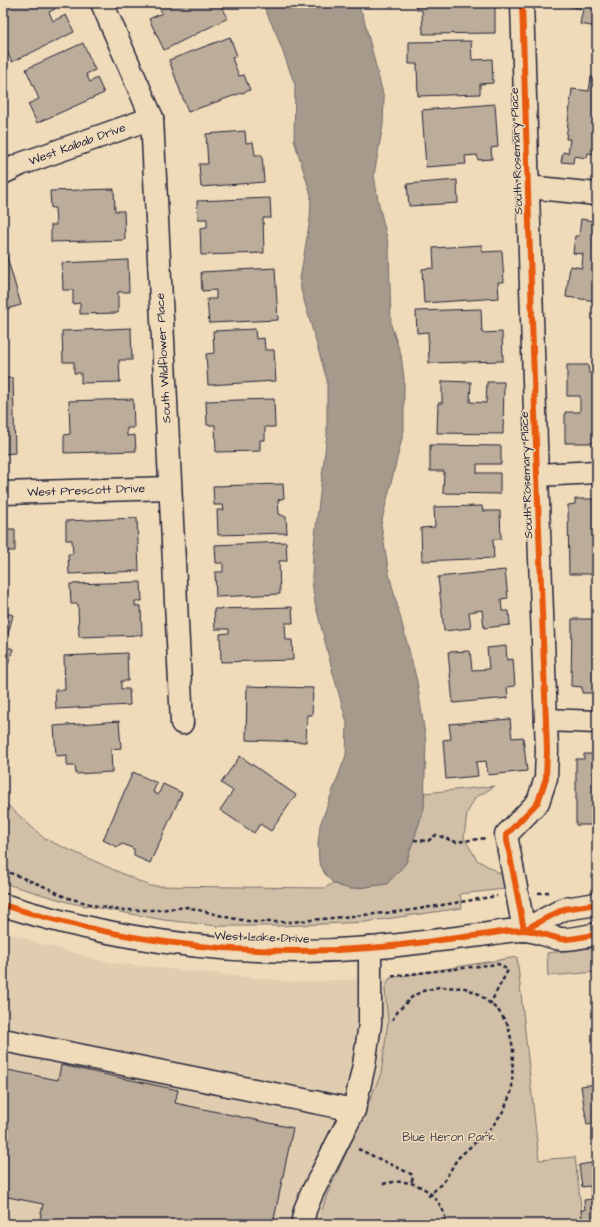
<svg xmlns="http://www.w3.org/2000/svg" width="600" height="1227" font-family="'Architects Daughter',sans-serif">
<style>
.built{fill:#e0cdb0}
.green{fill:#d1c0a7;stroke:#7a7171}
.water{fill:#a69a8c;stroke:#716a6c}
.building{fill:#bcad9a;stroke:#22223b}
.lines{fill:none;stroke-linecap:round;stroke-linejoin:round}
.minor-casing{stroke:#22223b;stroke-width:25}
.path{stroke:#22223b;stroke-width:2.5;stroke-dasharray:4 3;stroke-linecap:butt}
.minor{stroke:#efdbb9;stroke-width:22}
.cycleway-casing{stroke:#efdbb9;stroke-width:8}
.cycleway{stroke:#e8590c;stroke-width:6}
.labels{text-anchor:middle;stroke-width:3;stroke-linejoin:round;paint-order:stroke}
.street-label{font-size:12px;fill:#22223b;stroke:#efdbb9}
.park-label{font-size:12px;fill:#454251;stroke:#efdbb9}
</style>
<rect width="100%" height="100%" fill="#efdbb9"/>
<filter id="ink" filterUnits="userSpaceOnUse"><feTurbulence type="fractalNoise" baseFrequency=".025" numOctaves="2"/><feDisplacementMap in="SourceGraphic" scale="8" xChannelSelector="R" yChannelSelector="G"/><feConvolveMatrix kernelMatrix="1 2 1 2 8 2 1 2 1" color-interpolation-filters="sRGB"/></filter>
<g filter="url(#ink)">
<!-- built -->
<polygon class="built" points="3,931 45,945 112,963 294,982 390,978 385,989 388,1022 381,1074 361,1121 326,1197 318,1224 3,1224"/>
<!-- green -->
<g class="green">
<polygon points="495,786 475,798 467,813 464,838 477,860 503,875 505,889 460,894 462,908 365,922 279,926 218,926 164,920 71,903 3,883 3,801 45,839 150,886 325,888 333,883 340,886 351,889 386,884 406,863 424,808 424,793"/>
<polygon points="597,947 597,972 548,976 547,953"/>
<polygon points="517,957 539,1160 575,1157 583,1224 318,1224 326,1197 361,1121 381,1074 388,1022 385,989 390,978"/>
</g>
<!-- water -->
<polygon class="water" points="262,3 357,3 363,15 384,98 383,125 374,175 378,200 389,247 391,325 401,355 404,378 404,430 381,524 389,574 417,681 426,742 424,808 406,863 387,884 351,889 340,886 333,883 325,874 319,862 318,845 320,825 346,755 347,723 333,673 315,603 312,581 313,553 327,434 327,380 301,290 300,279 310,219 311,195 294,140 295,85 276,33"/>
<!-- building -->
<g class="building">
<polygon points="12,3 52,3 55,9 49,12 53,21 66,15 74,32 12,62 3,43 3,7"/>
<polygon points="157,3 220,3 228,18 164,50 149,19 162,13"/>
<polygon points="416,3 495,3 495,33 423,34 422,10 416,10"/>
<polygon points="564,3 597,3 597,27 580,24 583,9 564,5"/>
<polygon points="230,37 237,56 232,58 239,76 244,75 250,90 188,112 169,60"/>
<polygon points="471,41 472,60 492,59 493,83 480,84 480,94 418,96 417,64 409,64 409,42"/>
<polygon points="83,43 95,70 86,74 90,82 97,78 104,93 37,123 28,104 39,99 26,69"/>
<polygon points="591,77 597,78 597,154 588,153 587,158 574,156 573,163 561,162 563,152 568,153 570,139 566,139 572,89 589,91"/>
<polygon points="495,104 498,147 491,148 492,159 478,160 477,155 465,156 466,164 426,167 422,110"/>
<polygon points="245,131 246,143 253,142 255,155 262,155 264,182 201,187 199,164 208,164 206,134"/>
<polygon points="457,180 458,203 409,206 407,184"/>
<polygon points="114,189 115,211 124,211 125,240 51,242 51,225 56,225 55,208 51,208 50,191"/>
<polygon points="270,198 271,218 263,218 264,253 201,255 200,228 207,227 207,219 198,219 197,201"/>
<polygon points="581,219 593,221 593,227 597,227 597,301 566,297 570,266 582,268 583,254 573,253 575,236 579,236"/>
<polygon points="3,243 21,305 3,310"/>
<polygon points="482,245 482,252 502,251 504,282 498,282 499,298 424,303 422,269 434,268 433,248"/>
<polygon points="128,260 129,292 118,292 118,313 80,314 80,303 73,304 73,290 63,290 62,263"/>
<polygon points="275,268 278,320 209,323 207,299 216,299 216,290 202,291 201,272"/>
<polygon points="481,309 482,333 502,332 503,361 429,363 428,332 417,333 416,311"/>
<polygon points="131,328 132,360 119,360 120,382 81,383 81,373 74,373 74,362 63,362 62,331"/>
<polygon points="255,329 256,339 264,338 265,350 274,350 276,381 208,385 206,354 214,353 213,331"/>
<polygon points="567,365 588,365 589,373 597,373 597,443 565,443 565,412 580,412 580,396 567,396"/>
<polygon points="3,378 13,378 15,453 3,454"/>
<polygon points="442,381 471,382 470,402 486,403 487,382 504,382 503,434 437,433 438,403 442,403"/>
<polygon points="133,399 134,428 127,428 127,436 135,435 136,451 64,453 64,435 70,434 69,401"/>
<polygon points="274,399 275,427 265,427 265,440 260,440 260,451 216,452 215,425 207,425 206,401"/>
<polygon points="430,445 501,446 501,464 477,464 477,473 500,473 500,494 443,493 444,471 430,471"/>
<polygon points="283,484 284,498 278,500 279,514 286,517 287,533 218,535 217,510 224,510 223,505 214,505 213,486"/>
<polygon points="575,499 594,499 594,502 597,502 597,574 569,574 568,505 575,504"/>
<polygon points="482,506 483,511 500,511 501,539 493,539 494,558 422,561 421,528 435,527 434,507"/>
<polygon points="137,518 139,571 69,574 68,554 73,554 72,540 66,540 66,521"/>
<polygon points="3,529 15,529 15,551 6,551 5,581 3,581"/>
<polygon points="286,542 287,561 279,561 280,594 216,597 215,572 223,572 223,563 216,563 215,545"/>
<polygon points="505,570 508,598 501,599 502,611 509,611 510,625 484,628 482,610 469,612 471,628 444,631 438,577"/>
<polygon points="141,582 142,601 135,601 135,606 141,606 142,635 79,637 78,604 71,604 70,584"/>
<polygon points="292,607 293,623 285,623 286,640 292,640 293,660 221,662 220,634 229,633 229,629 215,629 214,609"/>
<polygon points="3,612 13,615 5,646 13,649 7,668 3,667"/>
<polygon points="572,619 597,619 597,693 582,693 582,687 571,686"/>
<polygon points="506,646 507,660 513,659 515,686 507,687 508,698 453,703 448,652 470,651 472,670 489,669 487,648"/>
<polygon points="127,653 128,681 121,681 121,689 129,689 130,705 56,709 55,690 65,690 64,656"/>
<polygon points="247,686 313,688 312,715 307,715 306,742 246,740"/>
<polygon points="510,719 512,738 523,737 527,771 488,775 486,761 476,762 478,776 446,779 443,740 451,739 449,724"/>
<polygon points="119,721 121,748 111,749 112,772 76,774 75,766 67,766 67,755 56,756 54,726"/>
<polygon points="584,754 597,754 597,773 594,773 594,783 597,783 597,825 576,825 576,759 584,759"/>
<polygon points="240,756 296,795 271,831 260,824 254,833 220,810 233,791 221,783"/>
<polygon points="133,772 157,783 153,792 158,795 163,784 182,793 150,863 134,856 134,849 123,844 117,847 103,840"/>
<polygon points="61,1065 178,1090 175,1103 293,1128 273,1224 39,1224 43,1204 3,1196 3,1069 58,1080"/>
<polygon points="597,1084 597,1123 587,1125 581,1086"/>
<polygon points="597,1162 597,1224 583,1224 581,1210 585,1210 584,1200 592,1199 590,1186 582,1187 579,1165"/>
</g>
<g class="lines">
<!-- minor casing -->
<g class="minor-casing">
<g id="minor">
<polyline points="102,3 152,118 182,723"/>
<polyline points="522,3 537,475 547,750 546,778 538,802 506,835 524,930"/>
<polyline points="3,173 21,164 152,118"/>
<polyline points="528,187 597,194"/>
<polyline points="537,475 597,472"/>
<polyline points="3,493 170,488"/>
<polyline points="546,720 597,722"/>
<path d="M3 905C121 942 246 958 370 948 407 945 444 939 481 935 495 933 509 930 523 930 535 930 549 937 561 939 571 940 587 936 597 934"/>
<polyline points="524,930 564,909 597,904"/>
<polyline points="3,1040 354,1110 364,1065 370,1024 370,948"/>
<polyline points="302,1224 305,1210 312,1193 354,1110"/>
</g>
</g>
<!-- path -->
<g class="path">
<polyline points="414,840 428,841 436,835 456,842 486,838"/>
<polyline points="3,870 48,888 65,897 97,906 119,910 159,910 187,907 230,918 254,922 290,922 406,911 497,896"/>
<polyline points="538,893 549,892"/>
<polyline points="392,976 498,964 508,970 490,1004"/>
<polyline points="392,1020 398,1011 413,996 423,991 439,987 465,988 479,994 498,1010 508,1025 513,1048 512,1090 504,1110 492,1127 457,1159 445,1180 428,1197"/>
<polyline points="358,1149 411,1174 413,1177 411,1183"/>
<path d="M383 1184C414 1175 441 1193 447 1224"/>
</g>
<!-- minor -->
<use href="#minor" class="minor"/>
<!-- cycleway casing -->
<g class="cycleway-casing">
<g id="cycleway">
<polyline points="522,3 537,475 547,750 546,778 538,802 506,835 524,930"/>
<path d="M3 905C121 942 246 958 370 948 407 945 444 939 481 935 495 933 509 930 523 930 535 930 549 937 561 939 571 940 587 936 597 934"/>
<polyline points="524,930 564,909 597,904"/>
</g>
</g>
<!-- cycleway -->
<use href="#cycleway" class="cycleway"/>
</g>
</g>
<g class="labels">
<!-- street labels -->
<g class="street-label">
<text transform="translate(77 144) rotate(-20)" y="4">West Kaibab Drive</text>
<text transform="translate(516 151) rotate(-92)" y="4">South Rosemary Place</text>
<text transform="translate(163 358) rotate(-93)" y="4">South Wildflower Place</text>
<text transform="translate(526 475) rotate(-92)" y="4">South Rosemary Place</text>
<text transform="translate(86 490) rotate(-2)" y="4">West Prescott Drive</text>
<text transform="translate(262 937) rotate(2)" y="4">West Lake Drive</text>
</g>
<!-- park labels -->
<g class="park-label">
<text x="449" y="1141">Blue Heron Park</text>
</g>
</g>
<!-- margin -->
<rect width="600" height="1227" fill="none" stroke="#efdbb9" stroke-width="16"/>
<rect x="8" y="8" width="584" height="1211" fill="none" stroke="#22223b" stroke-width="1.5" filter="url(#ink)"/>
</svg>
